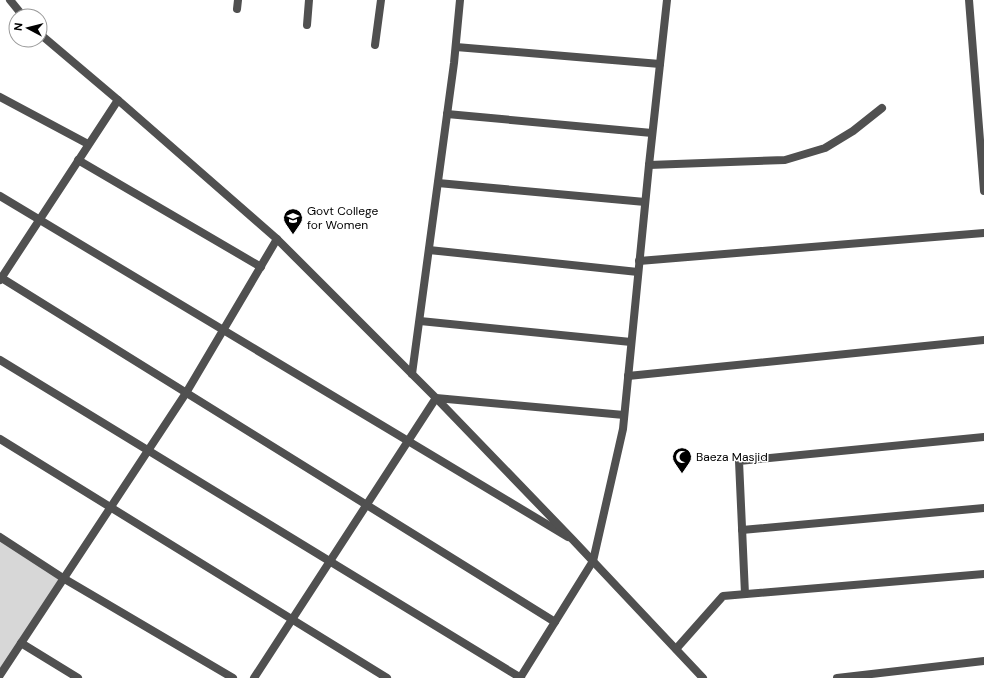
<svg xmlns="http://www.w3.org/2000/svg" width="984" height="678" font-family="'DM Sans',sans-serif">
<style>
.green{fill:#d7d7d7}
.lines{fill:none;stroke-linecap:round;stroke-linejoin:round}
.service{stroke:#505050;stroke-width:8}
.minor{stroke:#505050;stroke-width:8}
.tertiary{stroke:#505050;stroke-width:8}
.labels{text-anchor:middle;stroke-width:3;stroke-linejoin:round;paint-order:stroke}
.poi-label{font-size:12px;fill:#000;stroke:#fff;text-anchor:start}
</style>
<rect width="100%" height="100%" fill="#fff"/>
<!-- green -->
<polygon class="green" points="0,534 63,578 0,675"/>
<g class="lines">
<!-- service -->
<polyline class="service" points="649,165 785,160 825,148 853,131 882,108"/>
<!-- minor -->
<g class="minor">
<polyline points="969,0 984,191"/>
<polyline points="237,9 238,0"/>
<polyline points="307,25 309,0"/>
<polyline points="375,45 381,0"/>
<polyline points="456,47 660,64"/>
<polyline points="0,97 88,144"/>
<polyline points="447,114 652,133"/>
<polyline points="78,160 261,267"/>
<polyline points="438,183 645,202"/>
<polyline points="0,196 568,537"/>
<polyline points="429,250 638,272"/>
<polyline points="639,261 984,233"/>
<polyline points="0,277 555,622"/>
<polyline points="0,280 118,100"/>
<polyline points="420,321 631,342"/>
<polyline points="0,360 521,678"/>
<polyline points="412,374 454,63 460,0"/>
<polyline points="628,376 984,340"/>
<polyline points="0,439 387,678"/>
<polyline points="742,530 984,508"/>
<polyline points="0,537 63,578 233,678"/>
<polyline points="745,594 739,461 984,437"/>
<polyline points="21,643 78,678"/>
<polyline points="676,649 723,596 984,574"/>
<polyline points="0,675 186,393 277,239"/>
<polyline points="254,678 436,398 624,415"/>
<polyline points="837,678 984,661"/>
</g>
<!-- tertiary -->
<g class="tertiary">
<polyline points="10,0 23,16"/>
<polyline points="40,34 118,100 277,239 436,398 573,540 703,678"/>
<polyline points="520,678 593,561 623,429 649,165 667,0"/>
</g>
</g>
<!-- icons -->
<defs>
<g id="university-pin" transform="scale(1)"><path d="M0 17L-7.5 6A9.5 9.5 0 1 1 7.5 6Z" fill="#000" stroke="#fff"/><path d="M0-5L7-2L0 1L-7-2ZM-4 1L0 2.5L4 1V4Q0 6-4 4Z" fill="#fff"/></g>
<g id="mosque-pin" transform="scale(1)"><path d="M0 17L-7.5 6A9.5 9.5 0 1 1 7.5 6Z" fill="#000" stroke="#fff"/><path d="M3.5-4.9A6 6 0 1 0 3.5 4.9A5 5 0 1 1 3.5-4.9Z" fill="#fff"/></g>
</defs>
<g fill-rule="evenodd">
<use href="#university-pin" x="293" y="218"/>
<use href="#mosque-pin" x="682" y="457"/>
</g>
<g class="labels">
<!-- poi labels -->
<g class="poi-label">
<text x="307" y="215">Govt College<tspan x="307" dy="14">for Women</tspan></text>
<text x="696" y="461">Baeza Masjid</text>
</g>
</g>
<!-- north arrow -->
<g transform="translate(28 28) rotate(277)"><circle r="19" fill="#ffffff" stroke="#999999"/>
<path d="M0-3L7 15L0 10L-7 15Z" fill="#000000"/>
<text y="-6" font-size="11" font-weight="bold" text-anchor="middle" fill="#000000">N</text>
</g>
</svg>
